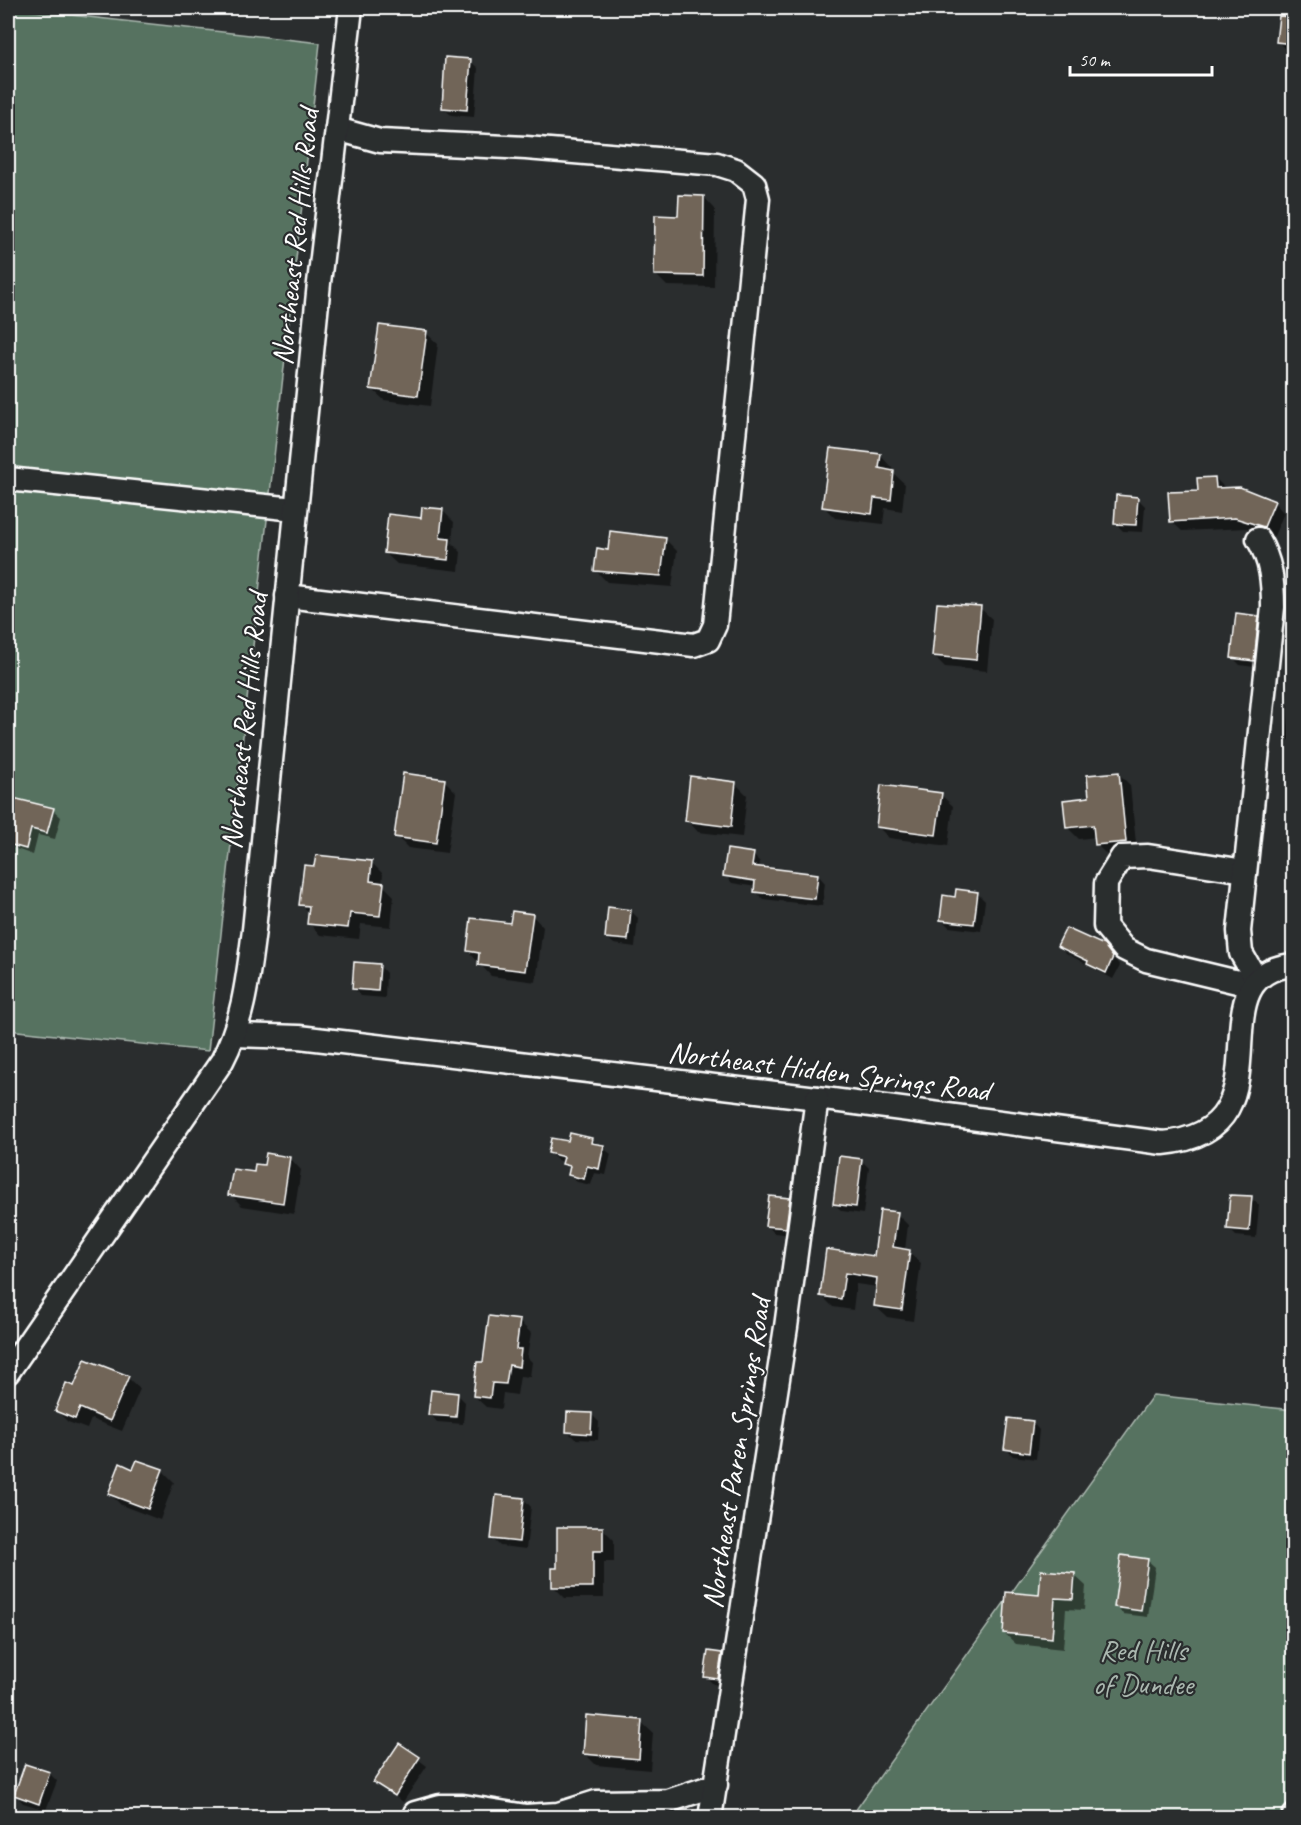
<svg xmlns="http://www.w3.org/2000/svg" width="1301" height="1825" font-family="Caveat,sans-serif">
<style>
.green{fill:#577260;stroke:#abb8b0;stroke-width:1.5}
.shadow{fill:#0007}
.building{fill:#716558;stroke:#fff;stroke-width:1.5}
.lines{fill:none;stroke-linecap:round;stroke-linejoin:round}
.minor-casing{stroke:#fff;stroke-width:27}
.minor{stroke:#2a2d2e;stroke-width:22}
.labels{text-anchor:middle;stroke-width:4.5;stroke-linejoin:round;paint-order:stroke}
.street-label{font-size:30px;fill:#fff;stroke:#2a2d2e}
.park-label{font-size:30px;fill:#abb8b0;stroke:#2a2d2e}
</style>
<rect width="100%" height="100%" fill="#2a2d2e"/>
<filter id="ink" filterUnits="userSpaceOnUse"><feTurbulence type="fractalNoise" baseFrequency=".0167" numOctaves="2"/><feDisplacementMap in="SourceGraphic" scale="12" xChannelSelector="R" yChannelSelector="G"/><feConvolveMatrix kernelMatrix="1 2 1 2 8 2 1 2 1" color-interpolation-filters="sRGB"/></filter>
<g filter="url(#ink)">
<!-- green -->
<g class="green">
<polygon points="8,8 320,43 208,1051 8,1030"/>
<polygon points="1153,1395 1293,1410 1293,1817 850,1818"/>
</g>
<!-- shadow -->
<g class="shadow">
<polygon points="404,8 437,8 436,14 407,11"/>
<polygon points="1280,18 1294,19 1294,50 1285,49 1278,42"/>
<polygon points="470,61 478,68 474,117 451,115 443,108"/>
<polygon points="704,197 715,209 714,287 667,286 655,274"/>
<polygon points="426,333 438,344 430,406 384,400 372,389"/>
<polygon points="881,456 892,468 892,472 905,484 902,511 885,508 883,524 835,518 824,507"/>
<polygon points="1215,478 1226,489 1274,502 1284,513 1274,536 1247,528 1182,531 1171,521"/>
<polygon points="1138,499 1145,506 1143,532 1123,531 1116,524"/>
<polygon points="443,511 454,522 452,543 461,552 459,571 397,564 385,553 423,520"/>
<polygon points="665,539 677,551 672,587 607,582 596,571 610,551"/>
<polygon points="980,608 992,619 987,671 945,667 934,656"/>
<polygon points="1258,617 1265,624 1261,668 1240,665 1233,658"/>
<polygon points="1290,705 1294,705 1294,744 1287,738"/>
<polygon points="1119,774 1130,785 1137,853 1108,856 1096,844 1096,837 1079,839 1067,827 1091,799"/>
<polygon points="444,780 456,792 447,853 408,848 396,836"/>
<polygon points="735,783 747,795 742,837 698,832 687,820"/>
<polygon points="941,795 953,806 948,846 889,838 877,826"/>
<polygon points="14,799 53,810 61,817 55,839 38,835 33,855 8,846 8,826"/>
<polygon points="753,855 760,862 759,868 818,875 825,883 822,906 763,899 755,891 756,887 732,883 725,875"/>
<polygon points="371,862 383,874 382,884 394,896 391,927 361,924 359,939 320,935 309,923 310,913 301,905 316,868"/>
<polygon points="977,893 985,901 981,931 949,927 941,919 956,898"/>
<polygon points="631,911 638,918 635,947 614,944 606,937"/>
<polygon points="532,915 543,927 536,982 491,976 468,951"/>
<polygon points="1059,946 1111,955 1120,966 1113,979 1066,953"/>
<polygon points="379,965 386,973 385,998 361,996 354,989"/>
<polygon points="591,1139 611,1154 606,1175 594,1173 591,1185 577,1182 570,1175 571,1171 564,1162 557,1160 550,1153 569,1143"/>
<polygon points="290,1158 301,1170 294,1214 242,1206 230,1194 265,1167"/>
<polygon points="861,1160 869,1168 863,1214 842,1211 834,1204"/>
<polygon points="1290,1185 1294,1185 1294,1212 1289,1207"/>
<polygon points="1251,1198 1259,1205 1256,1238 1236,1236 1229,1229"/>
<polygon points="789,1200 797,1207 793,1235 774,1233 767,1225"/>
<polygon points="897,1214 908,1225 905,1250 921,1263 913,1321 887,1317 875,1306 878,1287 856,1284 853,1310 833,1307 821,1295 827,1251 876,1257"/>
<polygon points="519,1321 531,1333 527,1357 532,1362 530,1377 520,1376 517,1395 503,1393 501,1409 486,1407 474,1396 484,1364"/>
<polygon points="128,1378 140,1389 122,1431 91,1419 87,1429 68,1422 56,1410 75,1388"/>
<polygon points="457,1394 465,1402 463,1424 437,1422 430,1414"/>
<polygon points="592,1415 599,1422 598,1440 575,1439 568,1432"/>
<polygon points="1032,1422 1039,1430 1036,1459 1013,1456 1006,1449"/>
<polygon points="162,1470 174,1482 160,1520 121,1505 110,1494"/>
<polygon points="524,1499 531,1507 526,1549 500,1546 493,1539"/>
<polygon points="602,1528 614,1540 614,1562 604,1562 604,1598 565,1598 553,1586 559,1569"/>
<polygon points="1147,1560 1155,1567 1148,1617 1123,1614 1116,1607"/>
<polygon points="1074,1575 1086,1586 1084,1610 1066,1609 1063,1649 1016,1644 1004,1633 1041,1597"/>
<polygon points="721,1655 729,1662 725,1686 713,1684 706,1677"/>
<polygon points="641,1722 653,1733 650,1770 596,1765 584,1753"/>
<polygon points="399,1745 427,1766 403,1802 375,1782"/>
<polygon points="49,1773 57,1781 46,1810 23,1803 16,1795"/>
<polygon points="360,1810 395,1814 398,1818 359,1818"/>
</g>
<!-- building -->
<g class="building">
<polygon points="1279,16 1293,17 1293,44 1276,42"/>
<polygon points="445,57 471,59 467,110 442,108"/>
<polygon points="679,195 704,196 703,276 654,275 655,215 678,216"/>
<polygon points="379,325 427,331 418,396 370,389"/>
<polygon points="830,448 881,454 879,468 894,471 891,500 874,498 872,514 822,507"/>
<polygon points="1215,477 1216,488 1240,487 1275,501 1264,527 1235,518 1170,522 1168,492 1198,491 1197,478"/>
<polygon points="1116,495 1138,497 1136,525 1114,524"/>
<polygon points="422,507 443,509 440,538 450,539 448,560 384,553 388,514 421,518"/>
<polygon points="610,531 666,538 661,576 594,571 597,548 608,550"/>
<polygon points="937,603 981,606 976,660 932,656"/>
<polygon points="1236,613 1259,616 1254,661 1231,658"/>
<polygon points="1119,772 1126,842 1095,845 1093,825 1066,828 1063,800 1089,797 1087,775"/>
<polygon points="403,773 445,779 436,843 394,837"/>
<polygon points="690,776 736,782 731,827 685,821"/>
<polygon points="881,785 942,793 936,835 876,827"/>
<polygon points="13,798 54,808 47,833 31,829 26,849 8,844 8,820"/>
<polygon points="727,849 754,853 752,866 818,874 815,899 754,892 755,881 723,876"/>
<polygon points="316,855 372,861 370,881 384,883 380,916 350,913 348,928 307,924 309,906 299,905 304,865 314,866"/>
<polygon points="956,889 978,892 974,924 940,920 943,895 955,897"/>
<polygon points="608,907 631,910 628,940 605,938"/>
<polygon points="512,911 533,914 525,971 478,965 479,953 467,951 471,918 510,923"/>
<polygon points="1066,928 1104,945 1113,957 1106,973 1087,964 1088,961 1057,946"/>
<polygon points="354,962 380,964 378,991 352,989"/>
<polygon points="570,1133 592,1138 591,1143 604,1145 599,1169 587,1166 584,1179 568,1175 570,1166 562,1164 564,1157 548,1153 551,1138 568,1141"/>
<polygon points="266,1153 290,1157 283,1203 228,1195 233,1169 254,1172 255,1164 264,1165"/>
<polygon points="839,1156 862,1159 856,1207 833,1204"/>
<polygon points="1230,1195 1252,1196 1249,1231 1227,1229"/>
<polygon points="769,1196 790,1198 786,1228 765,1226"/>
<polygon points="880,1210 898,1212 893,1247 910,1250 902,1310 874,1306 877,1278 845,1273 841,1299 820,1296 826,1249 874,1256"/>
<polygon points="489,1316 520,1320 516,1349 521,1349 519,1367 509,1365 506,1384 492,1383 490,1398 473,1396 477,1362 483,1362"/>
<polygon points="85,1359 129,1376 110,1421 80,1408 75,1419 55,1411 66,1383 74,1386"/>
<polygon points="431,1390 458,1393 456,1417 428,1415"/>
<polygon points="567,1412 592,1413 591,1434 566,1432"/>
<polygon points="1008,1418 1033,1421 1029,1453 1004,1449"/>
<polygon points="137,1460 163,1469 148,1509 108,1494 120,1463 133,1469"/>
<polygon points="496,1495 524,1498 519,1542 491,1539"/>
<polygon points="557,1527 603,1527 603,1551 593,1551 593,1587 552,1587 552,1568 557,1568"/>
<polygon points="1121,1555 1148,1559 1141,1611 1114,1607"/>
<polygon points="1041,1570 1075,1573 1073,1599 1055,1598 1052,1638 1003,1633 1006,1592 1039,1595"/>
<polygon points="708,1651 722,1653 718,1679 704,1677"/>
<polygon points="586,1715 642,1720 639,1759 583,1754"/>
<polygon points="399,1743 420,1757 395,1796 373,1782"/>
<polygon points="25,1764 50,1772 39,1804 14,1795"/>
</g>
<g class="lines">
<!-- minor casing -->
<g class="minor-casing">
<g id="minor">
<polyline points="8,479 295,509"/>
<polyline points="287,596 694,645 708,640 715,625 758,199 754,184 736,170 717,164 526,148 380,141 337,129"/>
<polyline points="1245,871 1148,856 1122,857 1106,883 1105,926 1124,949 1146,960 1250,985"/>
<path d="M1256 979 1241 953 1239 931 1273 607C1273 581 1271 561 1258 539"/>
<path d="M235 1035 299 1037 817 1098 1163 1143C1299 1131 1188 973 1294 965"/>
<path d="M8 1372 222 1061C244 1019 248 976 254 930L319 283 351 8"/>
<polyline points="415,1813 440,1806 463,1806 526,1816 558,1814 596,1802 668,1801 716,1785"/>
<polyline points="710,1818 786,1327 817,1098"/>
<polyline points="1293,1818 1294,1816"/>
</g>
</g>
<!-- minor -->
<use href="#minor" class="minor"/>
</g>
</g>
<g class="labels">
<!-- street labels -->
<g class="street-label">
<text transform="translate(295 237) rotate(-84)" y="10">Northeast Red Hills Road</text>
<text transform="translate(244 721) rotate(-84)" y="10">Northeast Red Hills Road</text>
<text transform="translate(829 1071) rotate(7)" y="10">Northeast Hidden Springs Road</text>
<text transform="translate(736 1453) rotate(-81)" y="10">Northeast Paren Springs Road</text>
</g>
<!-- park labels -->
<g class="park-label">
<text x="1143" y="1660">Red Hills<tspan x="1143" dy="34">of Dundee</tspan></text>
</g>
</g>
<!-- margin -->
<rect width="1301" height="1825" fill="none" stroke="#2a2d2e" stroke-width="30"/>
<rect x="15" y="15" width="1271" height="1795" fill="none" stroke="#fff" stroke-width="2" filter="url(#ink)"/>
<!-- scale -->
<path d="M1070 66v9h142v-9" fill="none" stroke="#ffffff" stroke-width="3"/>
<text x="1079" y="66" font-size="18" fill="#ffffff" stroke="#2a2d2e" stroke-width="4.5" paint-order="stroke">50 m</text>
</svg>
